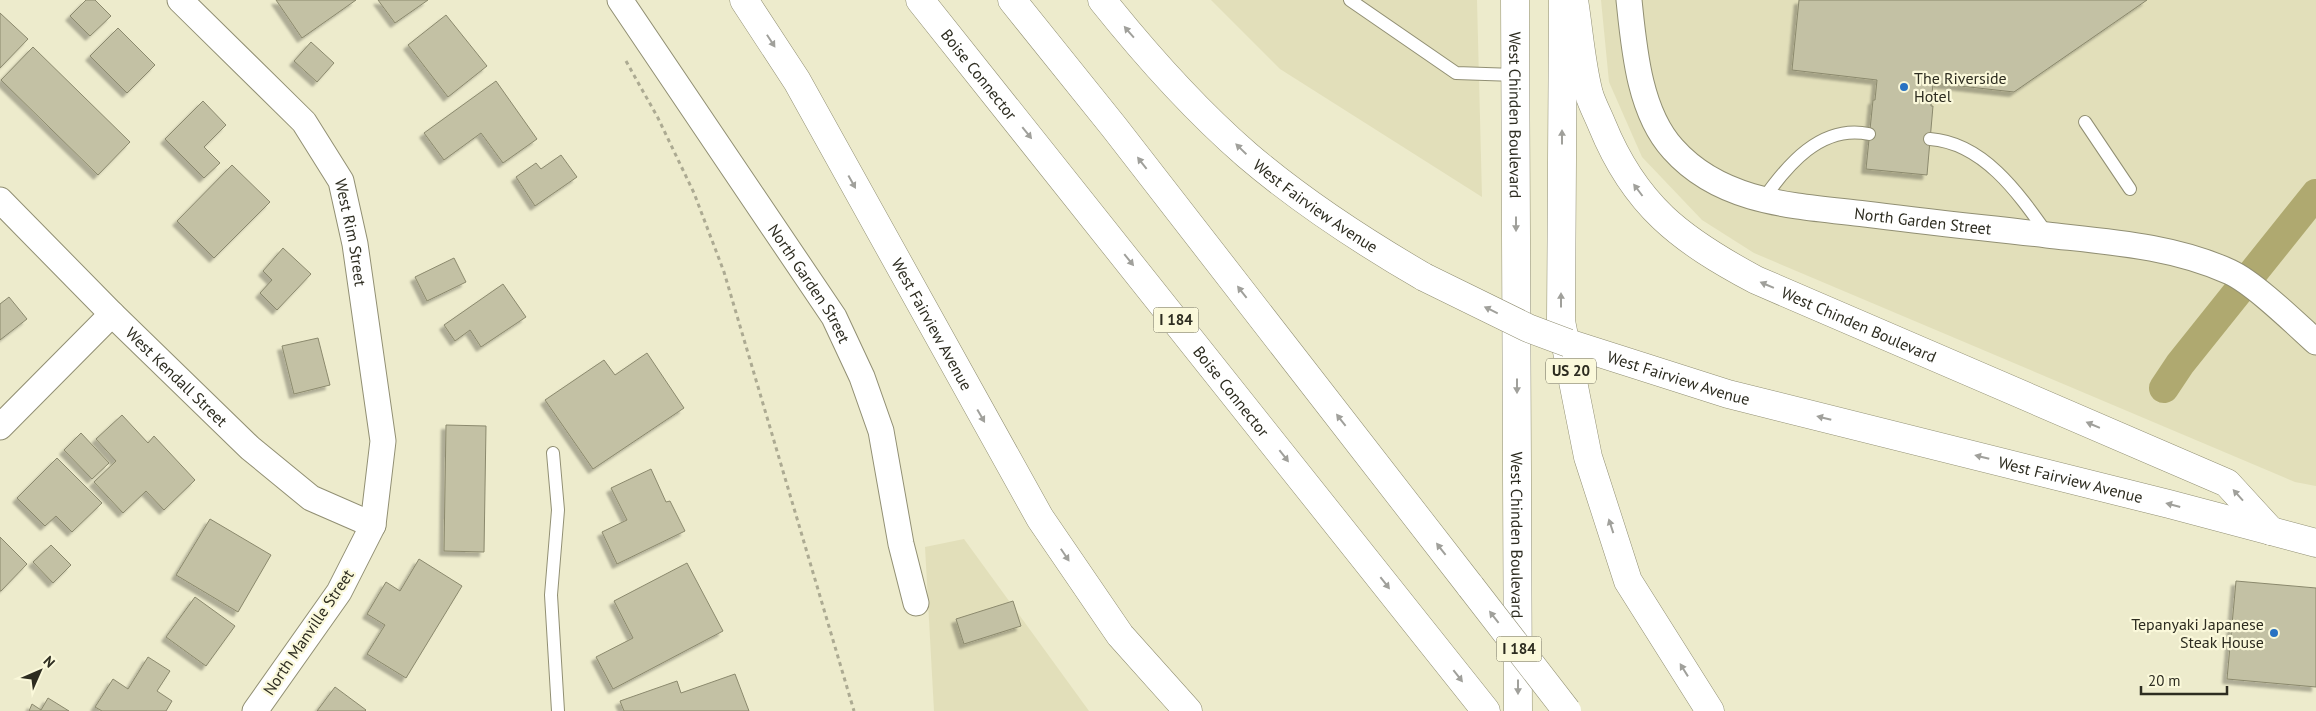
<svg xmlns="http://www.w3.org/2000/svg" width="2316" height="711" font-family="'PT Sans',sans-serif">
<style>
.built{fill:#e2dfba}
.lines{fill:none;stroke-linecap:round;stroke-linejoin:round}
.canal{stroke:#afa970;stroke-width:30}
.building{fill:#c3c1a4;stroke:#8b896d;filter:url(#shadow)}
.service-casing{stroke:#918f73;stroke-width:14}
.minor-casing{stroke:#918f73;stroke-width:27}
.secondary-casing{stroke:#918f73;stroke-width:29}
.primary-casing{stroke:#918f73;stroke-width:29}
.motorway-casing{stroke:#918f73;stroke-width:29}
.path{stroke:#acaa92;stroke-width:3;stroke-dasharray:4 4;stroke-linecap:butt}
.service{stroke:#fff;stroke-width:12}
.minor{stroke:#fff;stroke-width:25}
.secondary{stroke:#fff;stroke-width:28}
.primary{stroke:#fff;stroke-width:28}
.motorway{stroke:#fff;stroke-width:28}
.secondary-bridge-casing{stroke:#918f73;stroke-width:29;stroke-linecap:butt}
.motorway-bridge-casing{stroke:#918f73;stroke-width:29;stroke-linecap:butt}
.secondary-bridge{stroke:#fff;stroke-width:28}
.motorway-bridge{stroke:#fff;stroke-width:28}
.oneway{fill:#a0a09b}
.poi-dot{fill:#2872c2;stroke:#faf8da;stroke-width:2}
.labels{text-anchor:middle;stroke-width:4.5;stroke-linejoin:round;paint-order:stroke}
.shield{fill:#faf8da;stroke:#6a6958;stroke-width:1}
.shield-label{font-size:15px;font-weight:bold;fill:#2d2c20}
.street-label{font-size:16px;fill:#2d2c20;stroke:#faf8da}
.poi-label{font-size:16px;fill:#2d2c20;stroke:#faf8da;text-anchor:start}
</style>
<defs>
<filter id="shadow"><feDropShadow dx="-4.5" dy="4.5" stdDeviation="1" flood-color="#0004"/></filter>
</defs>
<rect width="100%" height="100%" fill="#edebcc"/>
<!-- built -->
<g class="built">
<polygon points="1211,0 1477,0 1482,197 1280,69"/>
<polygon points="1601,0 2316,0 2316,486 2295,482 1754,253 1702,220 1642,157 1609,82"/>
<polygon points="964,539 1089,711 934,711 925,547"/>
</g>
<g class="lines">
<!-- canal -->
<polyline class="canal" points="2164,388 2180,364 2316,194"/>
</g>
<!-- building -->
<g class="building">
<polygon points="86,0 95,0 111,16 90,36 70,16"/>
<polygon points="276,0 356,0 302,38"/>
<polygon points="378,0 428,0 395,23"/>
<polygon points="1799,0 2147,0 2014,92 1933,83 1931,106 1933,106 1927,175 1866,169 1873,100 1875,100 1877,80 1792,70"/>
<polygon points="0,13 28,39 0,68"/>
<polygon points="446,15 487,66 448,97 408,45"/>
<polygon points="118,28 155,65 127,93 90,56"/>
<polygon points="311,42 334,63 317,82 294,61"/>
<polygon points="33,47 130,142 98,175 1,80"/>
<polygon points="496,81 537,139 503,163 481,133 444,160 424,133"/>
<polygon points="203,101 226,125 204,147 220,163 204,178 165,139"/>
<polygon points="561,155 577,177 535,206 516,177 536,163 541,169"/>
<polygon points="232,165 270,202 214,258 177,221"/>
<polygon points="283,248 311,274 277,310 260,293 272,280 263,271"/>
<polygon points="454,258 466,282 427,301 415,277"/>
<polygon points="503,284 526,317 481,347 470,330 455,341 444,325"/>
<polygon points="9,297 27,319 0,340 0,304"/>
<polygon points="318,338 330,385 294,394 282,346"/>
<polygon points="647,353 684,408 593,469 545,400 604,360 615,375"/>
<polygon points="122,415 148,443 154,436 195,480 164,510 146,491 123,513 94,482 116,461 96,439"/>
<polygon points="446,425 486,426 484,552 444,551"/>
<polygon points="81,433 109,463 92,479 64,450"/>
<polygon points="57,458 102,503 72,532 56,516 45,526 17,498"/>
<polygon points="651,469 666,502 670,501 685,531 617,564 602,532 627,520 611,488"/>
<polygon points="210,519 271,555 238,612 176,575"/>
<polygon points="0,537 27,564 1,591 0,591"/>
<polygon points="51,545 71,565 53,583 33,562"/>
<polygon points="419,559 462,586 406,678 367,654 385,625 367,614 386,582 400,591"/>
<polygon points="687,563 723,631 613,689 596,657 633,638 614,601"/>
<polygon points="2236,581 2316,588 2316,687 2227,679"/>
<polygon points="195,597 235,626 206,666 166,637"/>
<polygon points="1013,601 1021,626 964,644 956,619"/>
<polygon points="148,657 170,671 157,691 172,701 166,711 102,711 95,707 113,679 128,689"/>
<polygon points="735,674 749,711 624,711 620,701 677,681 681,693"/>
<polygon points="335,687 366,710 365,711 317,711"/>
<polygon points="48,698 69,711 29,711 32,704 41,710"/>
</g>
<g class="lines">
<!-- service casing -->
<g class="service-casing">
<g id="service">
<polyline points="1350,0 1456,73 1515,75"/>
<polyline points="2085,122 2130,189"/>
<path d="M1930 139C1984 143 2019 194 2048 235"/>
<path d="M1762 201C1787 165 1821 124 1869 134"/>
<polyline points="553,453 558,510 551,595 558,711"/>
</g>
</g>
<!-- minor casing -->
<g class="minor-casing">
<g id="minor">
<path id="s1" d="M180 0 304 122 341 181 355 244 383 441 373 525 339 592 255 711"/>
<path id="s2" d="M620 0 834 317 862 377 881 431 901 544 916 603"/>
<path id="s3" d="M1629 0C1634 48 1639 112 1673 149 1722 204 1797 206 1865 214 1926 222 1987 228 2047 235 2110 242 2173 246 2230 272 2254 283 2295 323 2316 342"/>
<path id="s4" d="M0 200 112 314 250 448 311 498 373 525"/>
<polyline points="0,427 112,314"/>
</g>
</g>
<!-- secondary casing -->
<g class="secondary-casing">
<g id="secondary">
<path id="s5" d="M1102 0C1146 55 1194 109 1247 155 1302 202 1362 241 1424 277"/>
<path id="s6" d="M1574 0C1579 31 1581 64 1589 94 1592 104 1598 115 1602 125 1635 206 1681 240 1756 280L2227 483 2271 531"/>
<path id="s7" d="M1568 343 1728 394 2169 504 2316 543"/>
</g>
</g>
<!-- primary casing -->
<g class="primary-casing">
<g id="primary">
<path id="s8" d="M744 0 797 81 1040 518 1120 635 1188 711"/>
<path id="s9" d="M1515 0 1518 711"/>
</g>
</g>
<!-- motorway casing -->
<g class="motorway-casing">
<g id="motorway">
<path id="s10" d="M920 0 1486 711"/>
<polyline points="1012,0 1114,127 1471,587"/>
<polyline points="1563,0 1561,321 1588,457 1628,581 1710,711"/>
</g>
</g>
<!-- path -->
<polyline class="path" points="626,61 658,118 694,193 724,272 854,711"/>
<!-- service -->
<use href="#service" class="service"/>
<!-- minor -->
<use href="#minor" class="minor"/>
<!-- secondary -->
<use href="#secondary" class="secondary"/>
<!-- primary -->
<use href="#primary" class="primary"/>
<!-- motorway -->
<use href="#motorway" class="motorway"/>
<!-- secondary-bridge casing -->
<g class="secondary-bridge-casing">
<polyline id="secondary-bridge" points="1424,277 1528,328 1568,343"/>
</g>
<!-- motorway-bridge casing -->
<g class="motorway-bridge-casing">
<polyline id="motorway-bridge" points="1471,587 1567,711"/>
</g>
<!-- secondary-bridge -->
<use href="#secondary-bridge" class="secondary-bridge"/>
<!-- motorway-bridge -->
<use href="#motorway-bridge" class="motorway-bridge"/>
</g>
<!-- one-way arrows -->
<defs><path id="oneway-solid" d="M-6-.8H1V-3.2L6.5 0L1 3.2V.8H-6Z" transform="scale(1.25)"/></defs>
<g class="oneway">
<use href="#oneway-solid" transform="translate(1129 32) rotate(-131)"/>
<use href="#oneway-solid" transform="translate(771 41) rotate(57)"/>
<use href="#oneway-solid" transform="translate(1027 133) rotate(51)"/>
<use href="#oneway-solid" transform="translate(1562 137) rotate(-90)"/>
<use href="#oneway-solid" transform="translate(1241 149) rotate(-136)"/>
<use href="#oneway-solid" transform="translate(1142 163) rotate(-128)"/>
<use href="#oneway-solid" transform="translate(852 182) rotate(61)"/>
<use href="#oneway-solid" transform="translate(1638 190) rotate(-127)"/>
<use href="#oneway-solid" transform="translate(1516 224) rotate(90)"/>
<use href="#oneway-solid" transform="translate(1129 260) rotate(51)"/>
<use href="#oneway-solid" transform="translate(1767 285) rotate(-157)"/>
<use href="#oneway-solid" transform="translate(1242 292) rotate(-128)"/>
<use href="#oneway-solid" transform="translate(1561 300) rotate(-90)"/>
<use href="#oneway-solid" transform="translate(1491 310) rotate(-154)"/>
<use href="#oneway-solid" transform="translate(1517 386) rotate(90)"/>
<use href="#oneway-solid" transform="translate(981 416) rotate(60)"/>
<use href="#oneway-solid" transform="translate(1824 418) rotate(-166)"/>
<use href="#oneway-solid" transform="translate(1341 420) rotate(-128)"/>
<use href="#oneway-solid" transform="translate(2093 425) rotate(-157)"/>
<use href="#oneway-solid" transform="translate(1284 456) rotate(52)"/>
<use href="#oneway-solid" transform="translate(1982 457) rotate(-166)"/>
<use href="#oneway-solid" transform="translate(2238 495) rotate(-132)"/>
<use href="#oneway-solid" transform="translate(2173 505) rotate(-165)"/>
<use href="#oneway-solid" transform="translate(1611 526) rotate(-108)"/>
<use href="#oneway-solid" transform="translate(1441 549) rotate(-128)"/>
<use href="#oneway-solid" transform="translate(1065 555) rotate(56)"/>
<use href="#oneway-solid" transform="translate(1385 583) rotate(52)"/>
<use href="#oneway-solid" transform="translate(1494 617) rotate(-128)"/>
<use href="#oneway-solid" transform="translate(1684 670) rotate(-122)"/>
<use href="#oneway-solid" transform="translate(1458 676) rotate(52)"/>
<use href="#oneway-solid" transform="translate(1518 687) rotate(90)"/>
</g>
<!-- markers -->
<g class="poi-dot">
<circle cx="1904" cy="87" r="5"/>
<circle cx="2274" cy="633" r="5"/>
</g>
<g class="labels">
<!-- shield labels -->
<g class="shield">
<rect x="1153.5" y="307.5" width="45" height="25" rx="4"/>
<rect x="1546" y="358.5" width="50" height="25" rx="4"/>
<rect x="1496.5" y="636.5" width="45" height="25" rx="4"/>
</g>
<g class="shield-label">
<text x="1176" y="325">I 184</text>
<text x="1571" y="376">US 20</text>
<text x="1519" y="654">I 184</text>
</g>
<!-- street labels -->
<g class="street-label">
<text dy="6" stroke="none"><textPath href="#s10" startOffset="95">Boise Connector</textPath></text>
<text dy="6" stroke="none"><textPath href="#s9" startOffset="115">West Chinden Boulevard</textPath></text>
<text dy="6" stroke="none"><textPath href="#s5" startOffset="298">West Fairview Avenue</textPath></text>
<text dy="6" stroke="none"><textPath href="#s3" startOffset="424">North Garden Street</textPath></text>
<text dy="6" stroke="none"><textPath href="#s1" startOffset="296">West Rim Street</textPath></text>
<text dy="6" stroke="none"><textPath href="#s2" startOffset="341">North Garden Street</textPath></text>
<text dy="6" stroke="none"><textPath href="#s6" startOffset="465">West Chinden Boulevard</textPath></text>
<text dy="6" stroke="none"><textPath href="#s8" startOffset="375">West Fairview Avenue</textPath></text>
<text dy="6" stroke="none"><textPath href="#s4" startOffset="250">West Kendall Street</textPath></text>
<text dy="6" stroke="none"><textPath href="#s7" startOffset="116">West Fairview Avenue</textPath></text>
<text dy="6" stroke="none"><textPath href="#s10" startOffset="500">Boise Connector</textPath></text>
<text dy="6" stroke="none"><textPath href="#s7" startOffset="521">West Fairview Avenue</textPath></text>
<text dy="6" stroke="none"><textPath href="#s9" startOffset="535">West Chinden Boulevard</textPath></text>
<text transform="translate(308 632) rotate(-56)" y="6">North Manville Street</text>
</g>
<!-- poi labels -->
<g class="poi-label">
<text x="1914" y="84">The Riverside<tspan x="1914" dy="18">Hotel</tspan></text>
<text x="2264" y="630" text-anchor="end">Tepanyaki Japanese<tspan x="2264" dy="18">Steak House</tspan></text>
</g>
</g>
<!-- north arrow -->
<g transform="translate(40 671) rotate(45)" stroke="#faf8da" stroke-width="4" paint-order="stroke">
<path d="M0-4L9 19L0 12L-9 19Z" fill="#2d2c20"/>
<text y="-8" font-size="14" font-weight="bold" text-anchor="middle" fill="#2d2c20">N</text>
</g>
<!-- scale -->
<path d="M2141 686v8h86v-8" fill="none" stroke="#2d2c20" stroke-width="2.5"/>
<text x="2148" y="686" font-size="15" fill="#2d2c20" stroke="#faf8da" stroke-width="4" paint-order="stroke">20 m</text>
</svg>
